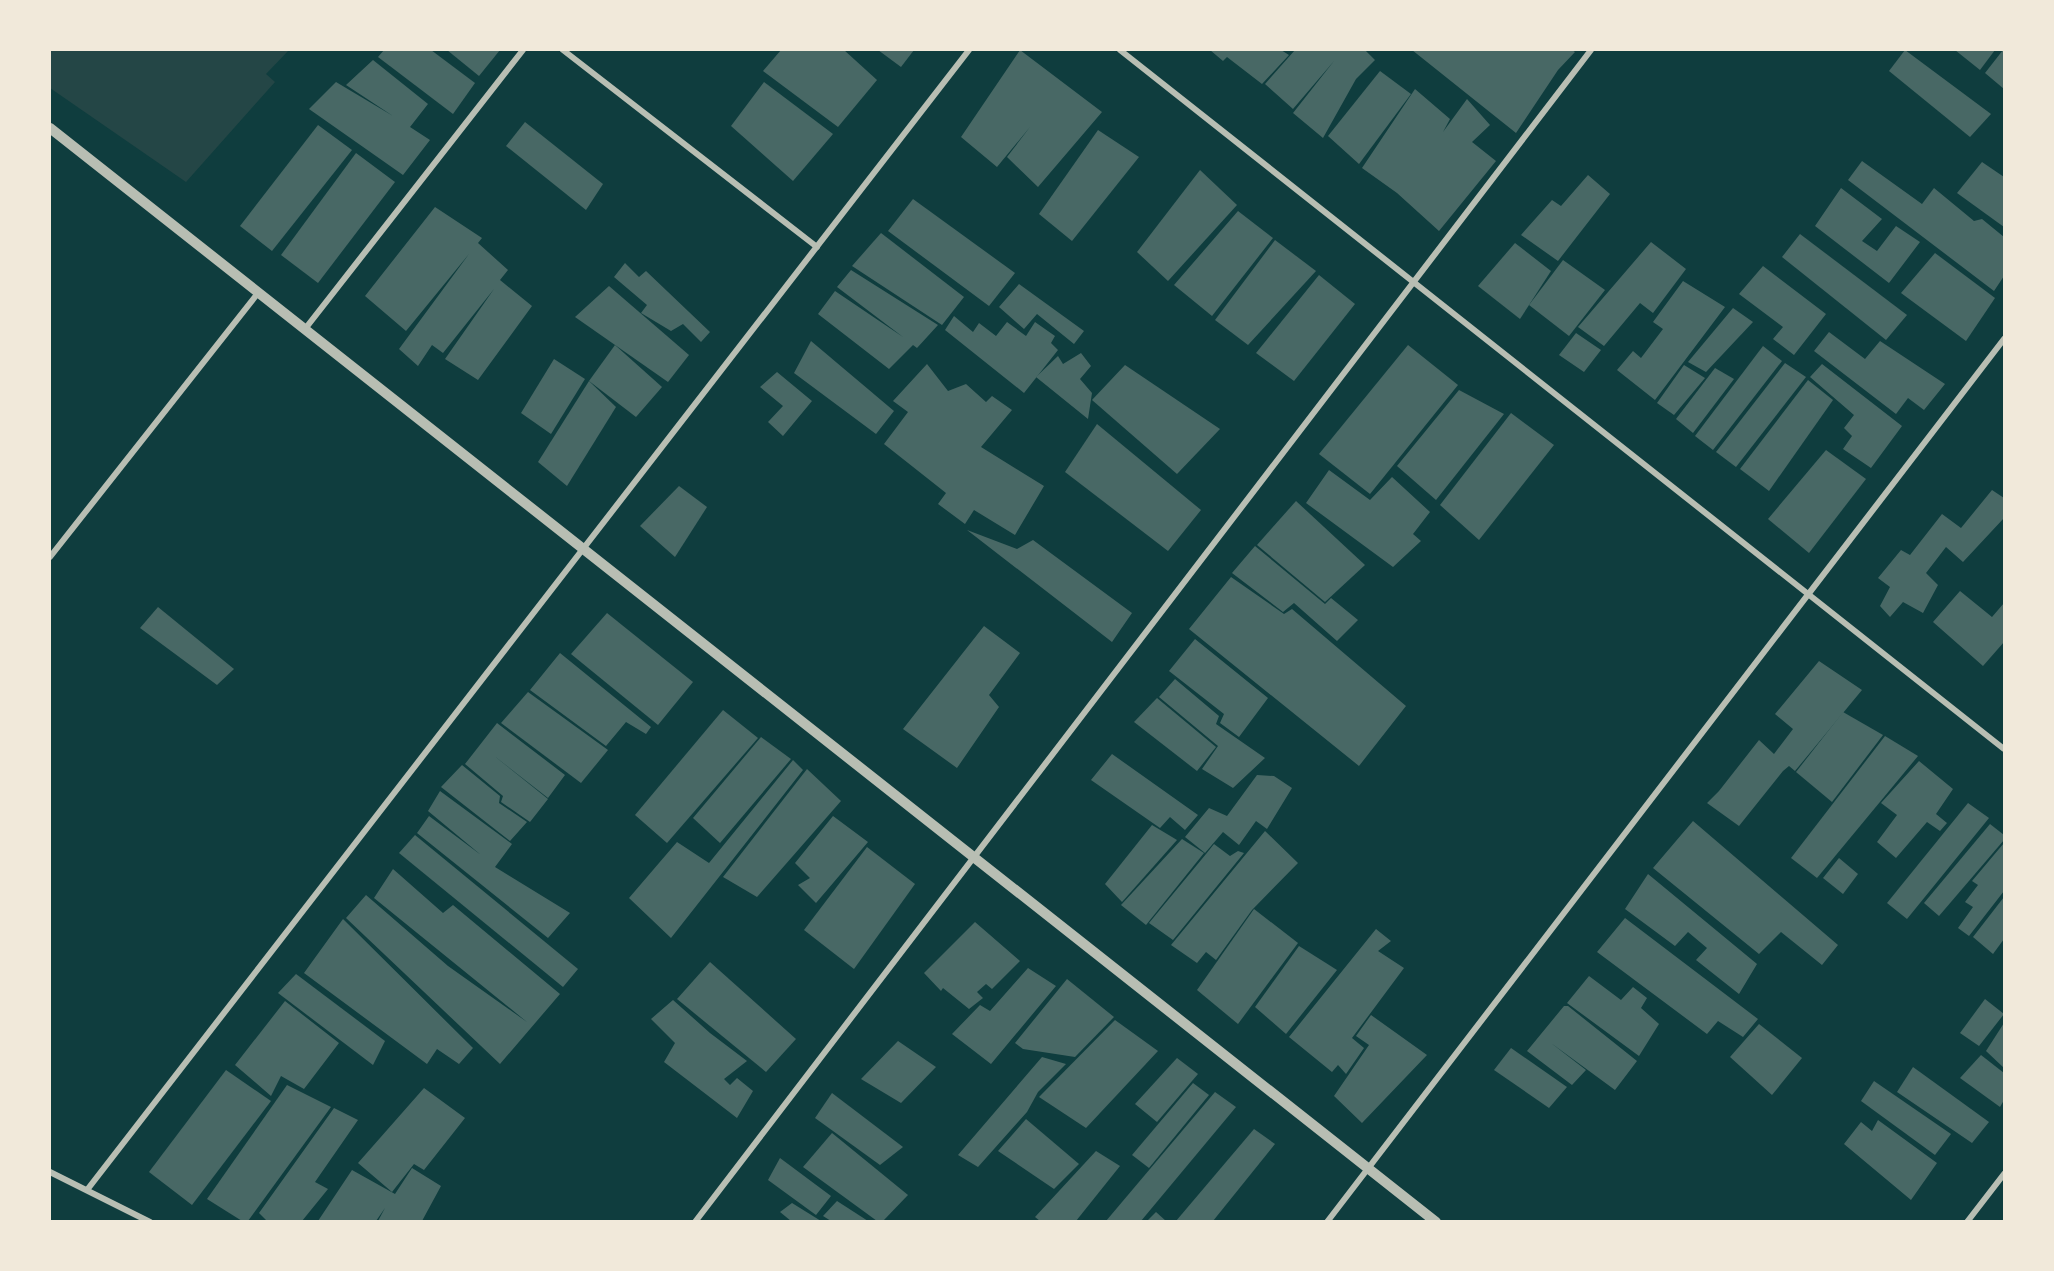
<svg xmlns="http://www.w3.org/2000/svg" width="2054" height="1271" font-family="Cabin,sans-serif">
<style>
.green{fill:#244646}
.building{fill:#486865}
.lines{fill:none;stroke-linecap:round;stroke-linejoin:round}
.minor{stroke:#b8beb3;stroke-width:6}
.tertiary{stroke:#b8beb3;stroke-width:10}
</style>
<rect width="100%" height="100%" fill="#0f3d3e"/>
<!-- green -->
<polygon class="green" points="50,50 289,50 266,74 275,82 186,182 50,88"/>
<!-- building -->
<g class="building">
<polygon points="384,50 431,50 475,83 453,114 378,57"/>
<polygon points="447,50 500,50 479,76"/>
<polygon points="781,50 844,50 877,80 838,127 763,71"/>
<polygon points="878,50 914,50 901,67"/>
<polygon points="1020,50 1102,112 1038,187 1007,157 1030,127 997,167 961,137"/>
<polygon points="1210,50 1281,50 1289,55 1262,84 1227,57 1223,61"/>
<polygon points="1295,50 1365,50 1375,60 1356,79 1323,138 1293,113 1334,61 1293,109 1265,84"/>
<polygon points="1412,50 1572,50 1575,52 1558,70 1516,133"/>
<polygon points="1905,50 1991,114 1970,137 1889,71"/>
<polygon points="1955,50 1995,50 1980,70"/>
<polygon points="2003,50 2004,50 2004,89 1985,73"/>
<polygon points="373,60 428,104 410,127 430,140 403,175 309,109 336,82 393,116 346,85"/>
<polygon points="1380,71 1411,94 1359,164 1328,136"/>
<polygon points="764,82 833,134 793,181 731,126"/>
<polygon points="1415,89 1450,119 1443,132 1467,99 1490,125 1472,142 1496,161 1439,231 1397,193 1362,168"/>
<polygon points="525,122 603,184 586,210 506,146"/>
<polygon points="318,125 352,150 272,251 240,226"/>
<polygon points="1098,130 1139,157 1072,241 1039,214"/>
<polygon points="356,153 395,182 318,283 281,255"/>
<polygon points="1862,161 1922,204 1934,188 1974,221 1982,219 2004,237 2004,276 1994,291 1848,180"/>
<polygon points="1982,162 2004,177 2004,227 1957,193"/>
<polygon points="1200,170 1237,205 1168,281 1137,252"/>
<polygon points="1588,175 1610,194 1558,261 1521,235 1552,200 1561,206"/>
<polygon points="1841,188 1882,219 1862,241 1877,251 1896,226 1920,242 1889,283 1815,226"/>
<polygon points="913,199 1015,273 989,306 888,231"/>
<polygon points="435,207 482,238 478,243 508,270 500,280 532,306 478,380 445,359 494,289 443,353 432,345 418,366 399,349 469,254 406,331 365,296"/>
<polygon points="1238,211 1273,238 1212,316 1174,285"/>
<polygon points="881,233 964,297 942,325 852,266"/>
<polygon points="1800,234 1907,315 1886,340 1782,257"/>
<polygon points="1275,240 1316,271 1248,345 1215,320"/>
<polygon points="1651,242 1686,269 1653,313 1640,303 1604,346 1578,327"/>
<polygon points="1515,243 1551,271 1520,319 1478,286"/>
<polygon points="1935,253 1995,298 1966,341 1901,293"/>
<polygon points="1563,260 1605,290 1569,336 1529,305"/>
<polygon points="625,263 639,277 646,271 710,332 701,342 683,324 671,331 641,313 647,305 614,277"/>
<polygon points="1763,266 1826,314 1794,355 1773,339 1783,327 1739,294"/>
<polygon points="851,270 938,325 917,348 913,345 889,369 818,314 835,291 903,337 837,287"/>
<polygon points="1319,275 1355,304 1294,381 1256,353"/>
<polygon points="1683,281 1725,307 1655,400 1617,370 1633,351 1641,358 1663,329 1653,322"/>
<polygon points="1019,284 1084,331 1074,344 1037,314 1024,329 999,307"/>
<polygon points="609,286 689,355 668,382 575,317"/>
<polygon points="1733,308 1753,322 1706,372 1688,362"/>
<polygon points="954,316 973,332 979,323 996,336 1007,322 1026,336 1035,322 1055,336 1051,343 1058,350 1024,393 945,330"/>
<polygon points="1829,332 1865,359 1880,341 1945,384 1924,410 1908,398 1896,414 1814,351"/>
<polygon points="1576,333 1601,350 1584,372 1559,355"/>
<polygon points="811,341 894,411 876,434 794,373"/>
<polygon points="615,345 662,387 636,417 589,381"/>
<polygon points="1408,345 1458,385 1370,494 1319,454"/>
<polygon points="1763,346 1782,361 1713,450 1695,436"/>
<polygon points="1081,353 1091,366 1080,379 1092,393 1088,419 1036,377 1058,356 1063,364"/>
<polygon points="554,359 585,379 551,434 521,413"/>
<polygon points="1785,363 1806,377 1736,467 1716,452"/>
<polygon points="927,364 948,391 966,384 986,402 992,396 1012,410 981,447 1044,486 1015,535 974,510 965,524 938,504 946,493 884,444 908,412 893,401"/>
<polygon points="1822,364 1902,426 1871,468 1843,449 1852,436 1844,428 1854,415 1810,377"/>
<polygon points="1125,365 1220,429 1177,474 1092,400"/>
<polygon points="1684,365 1705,378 1674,415 1657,403"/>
<polygon points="1715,368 1734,379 1693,433 1676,419"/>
<polygon points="777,372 812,401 783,436 768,422 783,406 760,387"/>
<polygon points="1808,380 1833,400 1769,491 1740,469"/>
<polygon points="589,381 616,407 567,486 538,462"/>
<polygon points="1459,390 1504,414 1436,500 1397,466"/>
<polygon points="1511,413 1554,445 1479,540 1440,505"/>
<polygon points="1097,424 1201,510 1168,551 1065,472"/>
<polygon points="1826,450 1866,479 1809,553 1768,519"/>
<polygon points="1329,470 1370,500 1392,477 1430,512 1413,534 1421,541 1393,567 1306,503"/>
<polygon points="679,486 707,507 675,557 640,526"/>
<polygon points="1992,490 2004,498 2004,518 1963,562 1946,547 1926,573 1938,585 1923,613 1903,602 1890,617 1880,606 1890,587 1878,578 1901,550 1910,555 1942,514 1961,528"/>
<polygon points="1296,501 1365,565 1325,602 1257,545"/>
<polygon points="967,530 1017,549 1033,540 1132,613 1112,642"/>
<polygon points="1255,546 1325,604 1331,598 1358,620 1337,641 1294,603 1283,612 1232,573"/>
<polygon points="1231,577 1284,614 1292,609 1406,706 1359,766 1189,629"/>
<polygon points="1960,591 1992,617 2004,603 2004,642 1983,666 1933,622"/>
<polygon points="158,607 234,669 217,685 140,628"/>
<polygon points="607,613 693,682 658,725 571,654"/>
<polygon points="984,626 1020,653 989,695 999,707 957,768 903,729"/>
<polygon points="1195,639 1268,698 1239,737 1220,723 1224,714 1169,671"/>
<polygon points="560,653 651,727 646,734 626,722 606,746 530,690"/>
<polygon points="1819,661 1862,690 1795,771 1789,766 1783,771 1739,826 1707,803 1719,791 1759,740 1774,754 1793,729 1775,714"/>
<polygon points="1175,679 1219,716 1216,724 1265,758 1233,788 1202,769 1218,746 1159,697"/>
<polygon points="528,692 608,750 581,783 501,723"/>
<polygon points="1157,698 1216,747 1197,771 1134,722"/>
<polygon points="723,710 758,738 667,843 635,815"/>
<polygon points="1843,712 1883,735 1832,802 1796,772"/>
<polygon points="497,723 565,775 548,798 493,755 548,799 530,822 501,802 503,796 465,764"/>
<polygon points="1885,736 1918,756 1817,878 1791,858"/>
<polygon points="761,737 791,759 720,843 693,818"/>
<polygon points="1112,754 1198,815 1185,830 1170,817 1160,828 1091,780"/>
<polygon points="793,760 803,770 671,938 629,898 677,842 709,863"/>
<polygon points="1919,761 1953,789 1936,814 1947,823 1940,831 1927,822 1896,858 1877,842 1897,815 1881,803"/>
<polygon points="462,765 500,796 499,803 527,822 510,841 441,787"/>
<polygon points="807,769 841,801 757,897 723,877"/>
<polygon points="1257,775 1274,776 1292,788 1267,829 1256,821 1239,845 1223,832 1205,853 1185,837 1209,808 1227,816"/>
<polygon points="440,791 512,844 495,867 570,913 548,938 417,833 429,816 481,855 428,811"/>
<polygon points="1968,803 1989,818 1907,919 1887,903"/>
<polygon points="833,816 868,842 816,903 798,885 810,878 795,863"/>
<polygon points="1693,821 1838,945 1822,965 1781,932 1759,954 1653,868"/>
<polygon points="1990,824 2004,835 2004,840 1939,916 1924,903"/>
<polygon points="1152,825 1177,840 1122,902 1105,884"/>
<polygon points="1265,831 1298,863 1252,910 1216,960 1206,952 1197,963 1171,945"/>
<polygon points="415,835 578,969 563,987 399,853"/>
<polygon points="1182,839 1204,853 1146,925 1121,905"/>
<polygon points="2004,843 2004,891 1969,936 1958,928 1973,907 1965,902 1978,885 1972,881"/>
<polygon points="1214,844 1230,856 1238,851 1244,853 1173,940 1149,923 1206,854 1208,856 1206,854"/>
<polygon points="867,847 915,884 854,969 804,930"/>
<polygon points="1839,858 1858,874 1843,894 1823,878"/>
<polygon points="393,869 443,913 453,905 560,994 500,1064 346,918 366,895 448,966 527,1022 374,898"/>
<polygon points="1648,874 1757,964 1739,994 1696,960 1707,948 1688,932 1675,946 1625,909"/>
<polygon points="2004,897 2004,939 1993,954 1973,937"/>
<polygon points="1254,909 1298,943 1238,1024 1197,990"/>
<polygon points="1625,918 1758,1019 1743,1037 1718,1021 1707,1034 1597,952"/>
<polygon points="343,919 473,1048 459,1064 437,1049 427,1064 304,973"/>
<polygon points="975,922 1020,961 992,989 986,984 977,992 983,998 969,1009 943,988 941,991 924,973"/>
<polygon points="1376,929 1391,941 1378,951 1404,968 1352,1038 1364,1048 1346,1074 1338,1065 1332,1072 1289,1037"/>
<polygon points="1299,946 1337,970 1286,1034 1255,1007"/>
<polygon points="710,962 796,1039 766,1072 677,999"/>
<polygon points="1028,968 1056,986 991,1064 952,1034 980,1005 990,1011"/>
<polygon points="296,974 385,1041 373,1065 278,993"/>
<polygon points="1589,976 1621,1000 1633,987 1647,998 1641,1008 1659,1024 1639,1056 1567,1003"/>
<polygon points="1067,979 1114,1017 1075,1057 1023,1049 1015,1043"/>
<polygon points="1985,999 2004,1014 1979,1046 1960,1033"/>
<polygon points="673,1000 710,1033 747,1061 724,1079 730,1085 737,1078 753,1091 737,1118 664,1062 675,1043 651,1019"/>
<polygon points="285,1001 339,1043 304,1089 281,1076 271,1096 235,1065"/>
<polygon points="1564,1006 1568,1006 1637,1061 1615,1090 1551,1043 1586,1070 1572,1085 1527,1051"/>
<polygon points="1371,1015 1427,1055 1362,1123 1334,1096 1369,1045 1356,1036"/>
<polygon points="1115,1020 1158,1051 1086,1128 1039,1097"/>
<polygon points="2004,1023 2004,1068 1986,1051"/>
<polygon points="1759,1024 1802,1058 1772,1095 1730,1057"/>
<polygon points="898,1041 936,1067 901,1103 861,1079"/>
<polygon points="1511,1048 1567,1087 1549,1108 1494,1070"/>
<polygon points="1981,1055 2004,1073 2004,1100 2000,1107 1960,1078"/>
<polygon points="1042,1057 1066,1064 1038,1092 1027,1112 978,1167 958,1155"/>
<polygon points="1177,1058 1198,1074 1157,1122 1135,1104"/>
<polygon points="1913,1067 1989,1122 1972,1143 1897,1092"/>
<polygon points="226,1070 271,1101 192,1205 149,1172"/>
<polygon points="1874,1081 1951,1134 1935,1155 1861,1101"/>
<polygon points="1193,1083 1209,1095 1149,1168 1132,1155"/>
<polygon points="287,1085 331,1107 248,1221 242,1221 207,1199"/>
<polygon points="424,1088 465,1118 424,1170 414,1164 392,1192 358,1163"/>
<polygon points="1215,1092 1236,1107 1141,1221 1106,1221"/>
<polygon points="832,1093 903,1147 880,1165 815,1118"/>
<polygon points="334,1108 358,1120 315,1182 328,1189 302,1221 267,1221 259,1213"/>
<polygon points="1026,1119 1079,1164 1054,1189 998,1151"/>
<polygon points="1878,1120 1937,1163 1911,1200 1844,1144 1861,1122 1872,1131"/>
<polygon points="1254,1129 1275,1144 1213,1221 1176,1221"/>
<polygon points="832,1133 908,1195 883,1221 877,1221 803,1167"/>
<polygon points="1096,1151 1120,1166 1076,1221 1040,1221 1035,1217"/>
<polygon points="780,1158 831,1196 816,1215 768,1180"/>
<polygon points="412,1168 441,1186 422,1221 378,1221 385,1208 376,1221 318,1221 352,1170 395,1194"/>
<polygon points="837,1201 868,1221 831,1221 823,1216"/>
<polygon points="792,1203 821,1221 791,1221 780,1212"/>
<polygon points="1156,1212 1166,1221 1147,1221"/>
</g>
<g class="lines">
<!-- minor -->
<g class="minor">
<polyline points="563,50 817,247"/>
<polyline points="1120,50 2004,749"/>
<polyline points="305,329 523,50"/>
<polyline points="50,557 258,293"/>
<polyline points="50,1172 150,1222"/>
<polyline points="87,1190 969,50"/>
<polyline points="695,1222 1591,50"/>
<polyline points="1327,1222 2004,339"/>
<polyline points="1967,1222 2004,1174"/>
</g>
<!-- tertiary -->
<polyline class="tertiary" points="50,128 1436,1222"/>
</g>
<!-- border -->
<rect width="2054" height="1271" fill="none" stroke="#f1e9da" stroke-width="102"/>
</svg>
